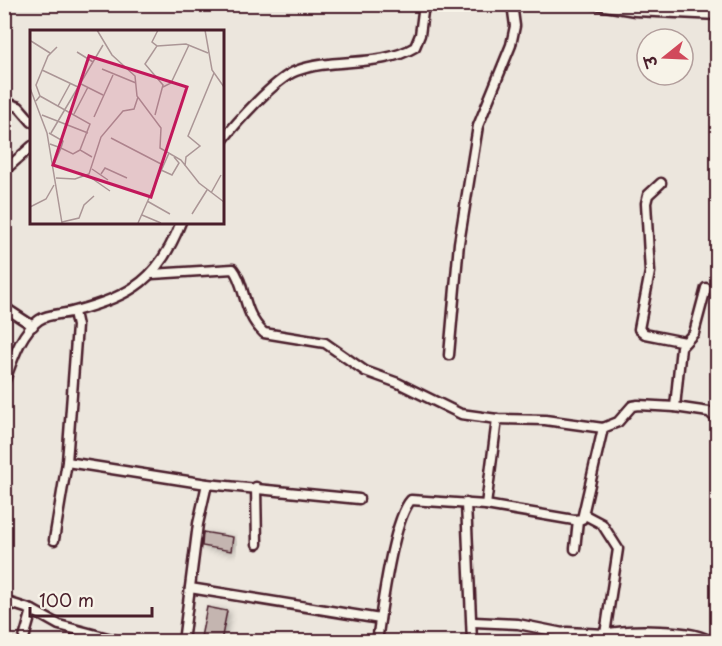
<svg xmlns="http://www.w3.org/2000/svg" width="722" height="646" font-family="'Playpen Sans','Playpen Sans Deva',sans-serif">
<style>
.building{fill:#c4b5b0;stroke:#4a1f2b;stroke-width:1.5;filter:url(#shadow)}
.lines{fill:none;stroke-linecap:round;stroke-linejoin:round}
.minor-casing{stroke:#4a1f2b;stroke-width:13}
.minor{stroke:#f7f3e8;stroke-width:8}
.inset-road{fill:none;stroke:#ab9696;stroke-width:1.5}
.view{fill:#c2185b;fill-opacity:0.15;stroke:#c2185b;stroke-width:3}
.inset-edge{fill:none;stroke:#4a1f2b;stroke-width:3}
</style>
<defs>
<filter id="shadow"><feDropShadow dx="3" dy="2" stdDeviation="3" flood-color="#0004"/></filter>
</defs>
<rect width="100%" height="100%" fill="#ece6dd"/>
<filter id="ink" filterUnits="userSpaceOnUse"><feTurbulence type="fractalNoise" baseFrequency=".0167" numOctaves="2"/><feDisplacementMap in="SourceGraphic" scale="12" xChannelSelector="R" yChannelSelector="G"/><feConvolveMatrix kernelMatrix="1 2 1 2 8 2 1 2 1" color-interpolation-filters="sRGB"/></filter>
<g filter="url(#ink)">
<!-- building -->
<g class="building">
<polygon points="203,532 233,537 231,551 202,546"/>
<polygon points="207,607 227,611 221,641 201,637"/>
</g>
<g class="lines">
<!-- minor casing -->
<g class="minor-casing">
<g id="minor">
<polyline points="593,4 635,11 718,15"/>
<polyline points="4,102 19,107 32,122"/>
<path d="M222 141C236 123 275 79 296 71 333 57 380 68 415 47L420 35 424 4"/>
<polyline points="4,171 32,146"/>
<polyline points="661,183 648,195 646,203 650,272 639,329 645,334 685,342"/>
<path d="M152 274 233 269C246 285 242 313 264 333L325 343 365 371 398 383 461 414 497 419 545 420 603 428 618 422 632 406 638 405 675 407 709 412 718 420"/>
<polyline points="4,307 33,326"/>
<polyline points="449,355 459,243 478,126 511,45 515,26 512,4"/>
<path d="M4 383C12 362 20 333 39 320 49 313 63 315 75 311 133 295 159 279 181 222"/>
<polyline points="675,407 681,347 694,333 706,288"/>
<polyline points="67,462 207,484 359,499"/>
<polyline points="256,487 257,544"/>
<polyline points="466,503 472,642"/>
<polyline points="486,505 497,419"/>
<path d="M585 515 602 524 618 549 605 634C626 629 695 628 711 642"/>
<polyline points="54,540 67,462 77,326 74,312"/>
<polyline points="575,549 578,520"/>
<polyline points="190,588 380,619"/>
<polyline points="4,601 32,610 59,625 123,642"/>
<polyline points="4,613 8,602"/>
<polyline points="474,622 518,624 563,633"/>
<polyline points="23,642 32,610"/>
<polyline points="183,642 198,524 207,484"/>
<path d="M377 642C381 612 393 519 411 500L486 505 574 520 582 519 603 428"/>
<polyline points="558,642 563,633 567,632 605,634 607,642"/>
</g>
</g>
<!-- minor -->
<use href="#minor" class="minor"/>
</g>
</g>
<!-- overview -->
<g transform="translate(30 30)">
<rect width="194" height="194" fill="#ece6dd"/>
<path class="inset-road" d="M67 0 82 25 105 46 107 66 131 98 130 118 151 130 169 153 194 172M175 0 182 40 194 57M1 11 20 23M127 16 156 14 178 23M47 22 63 32M72 39 106 53M12 40 48 57M49 53 73 65M133 57 141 53 159 15M0 58 17 103 32 193M10 66 60 94 50 120 62 127M6 71 10 66 6 55 18 26 27 17M28 76 40 54M44 84 58 57M12 85 58 103M125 85 133 55 115 34 127 16 122 12 128 0M64 87 83 45M19 103 33 111 31 118 20 114M21 103 73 15M81 108 133 135M24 134 31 118 43 124 50 120M155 136 156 127 170 116 158 106 184 43M62 139 78 150M131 140 142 145 149 133 144 127M71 144 75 138 97 148M57 145 80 161M26 148 45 149 59 144 71 107 93 81 104 79 108 67M181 163 191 145M117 171 140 184M0 177 16 169 24 155M162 184 177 160M112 185 131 193M32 192 49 188 54 175 64 166M108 193 139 123"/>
<path class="view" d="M59 26 157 57 121 167 23 135Z"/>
<rect width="194" height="194" class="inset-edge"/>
</g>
<!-- margin -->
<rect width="722" height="646" fill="none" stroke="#f7f3e8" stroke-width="24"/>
<rect x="12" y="12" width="698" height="622" fill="none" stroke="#4a1f2b" stroke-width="2" filter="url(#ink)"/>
<!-- north arrow -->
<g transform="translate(665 57) rotate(252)"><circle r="28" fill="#f7f3e8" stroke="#b29e9c" stroke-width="1.5"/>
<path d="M0-4.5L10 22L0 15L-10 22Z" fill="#d1495b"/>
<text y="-9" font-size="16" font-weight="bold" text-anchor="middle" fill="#4a1f2b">उ</text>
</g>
<!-- scale -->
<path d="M30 607v9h122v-9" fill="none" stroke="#4a1f2b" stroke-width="3"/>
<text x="39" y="607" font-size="18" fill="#4a1f2b" stroke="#f7f3e8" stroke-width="4.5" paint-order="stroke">100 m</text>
</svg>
